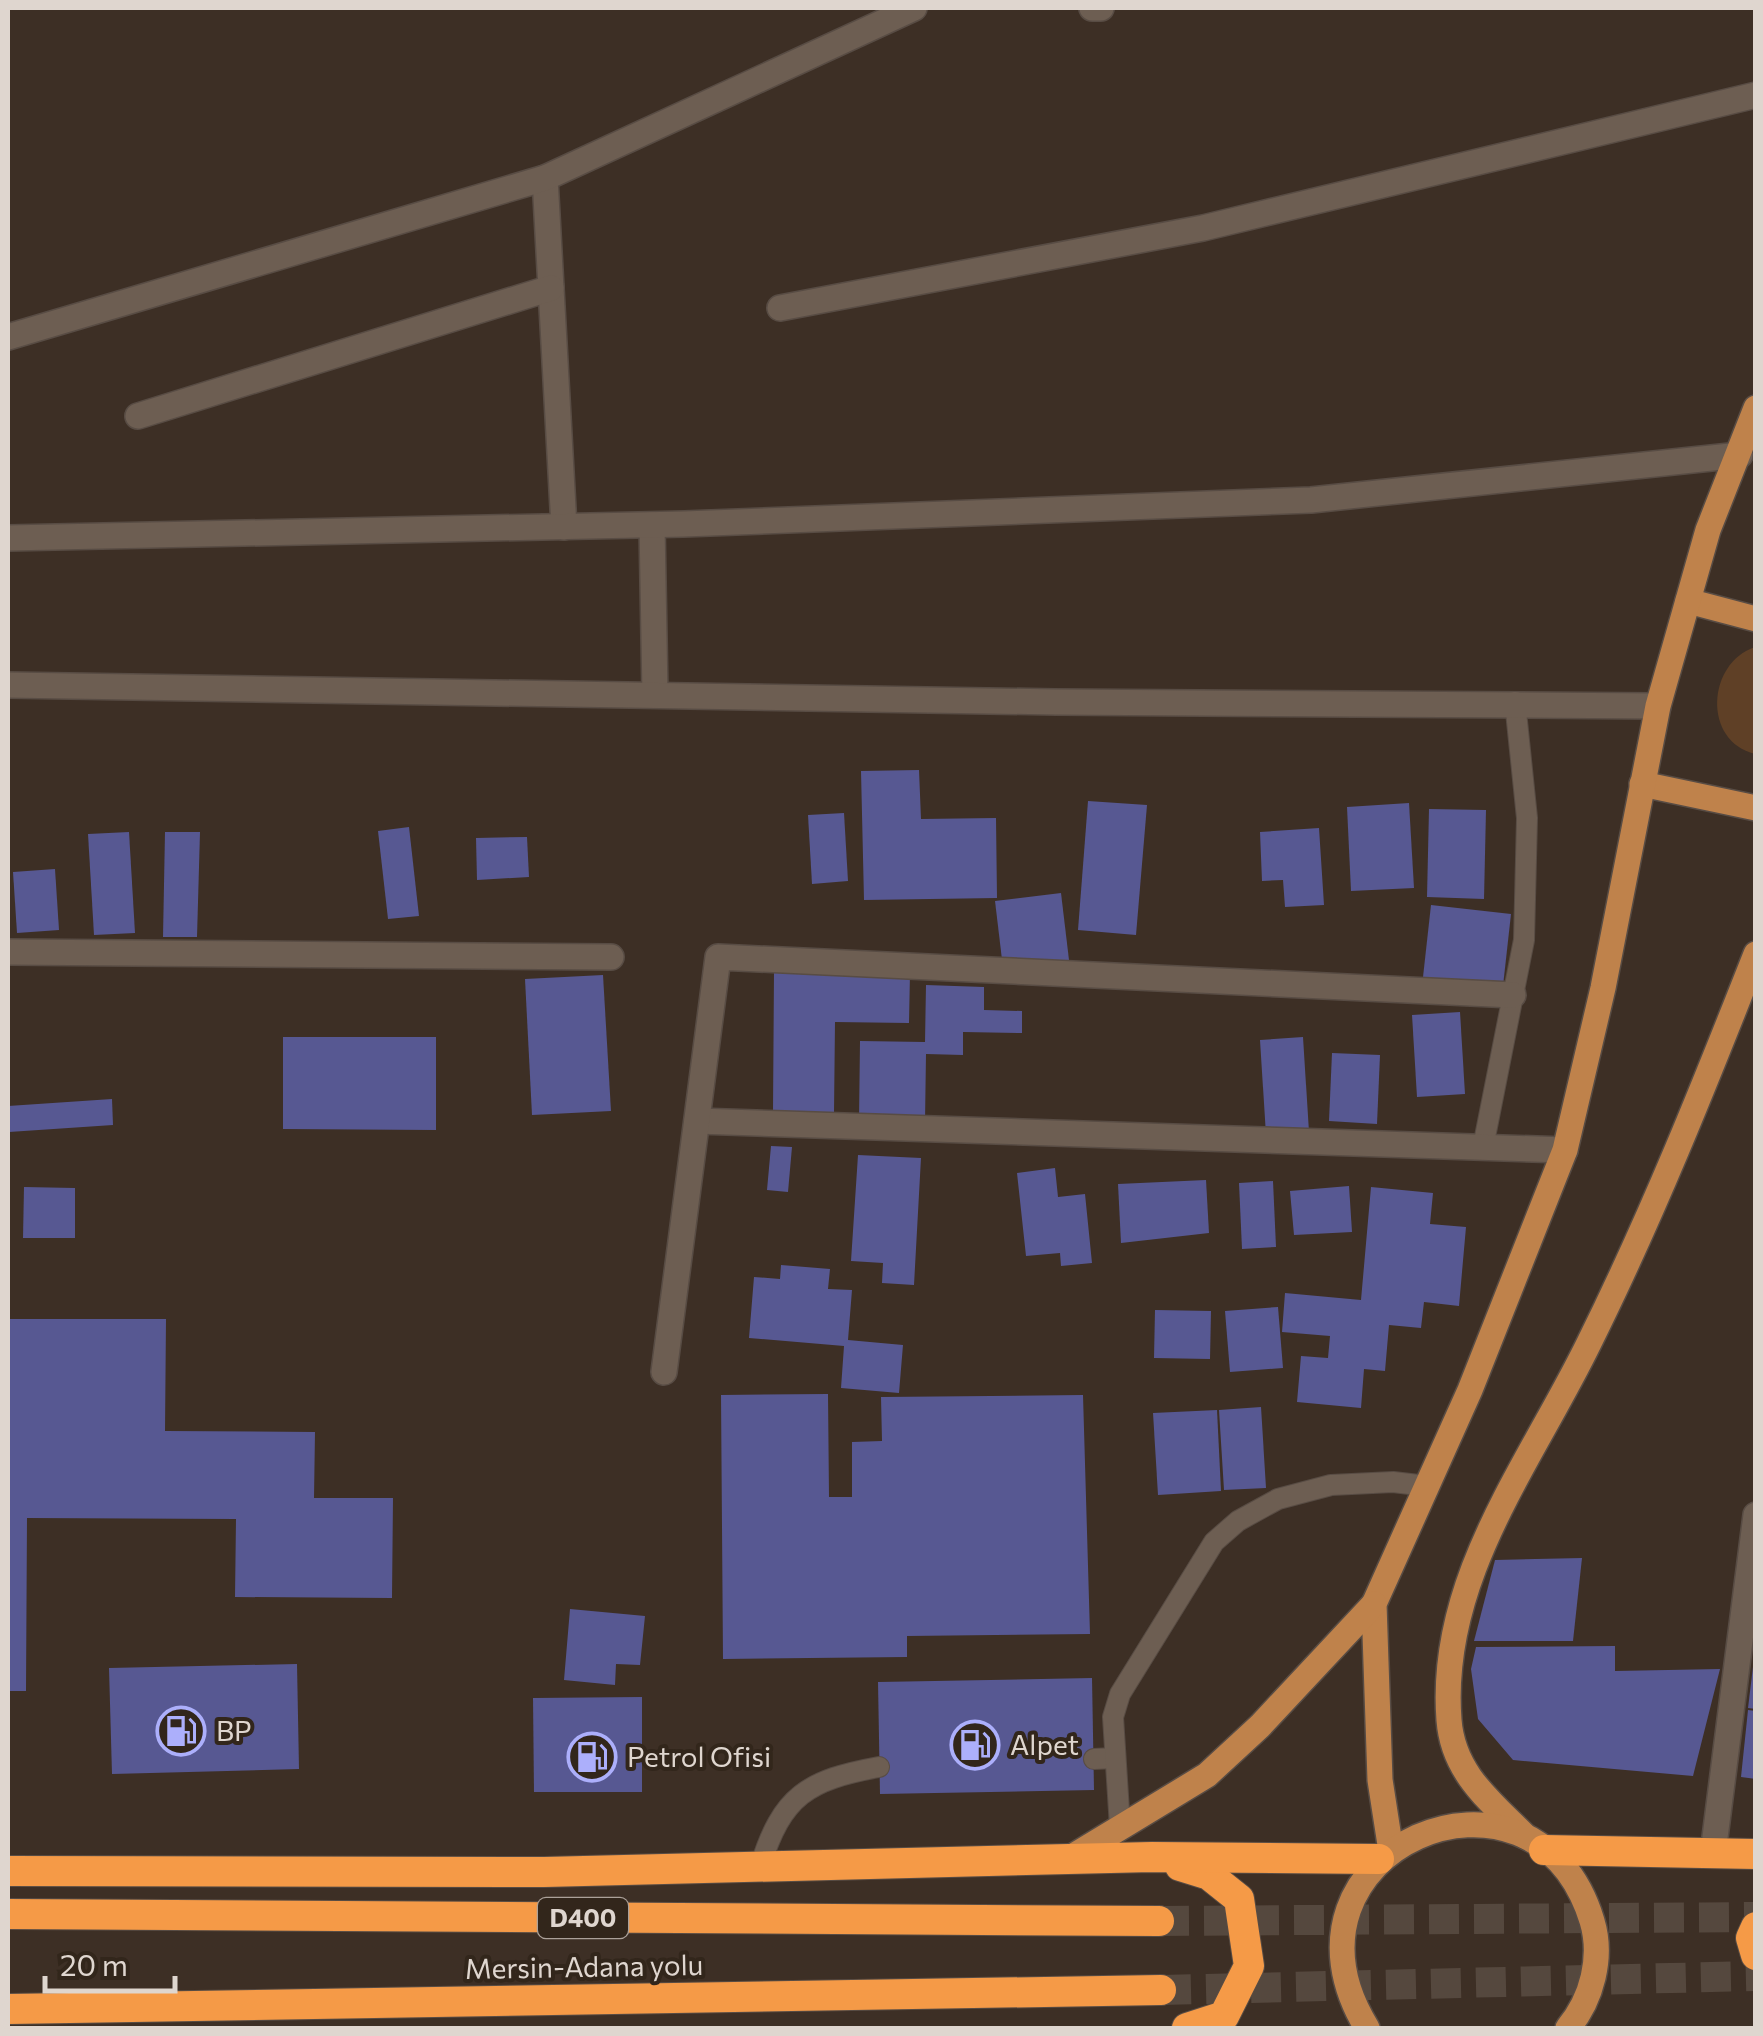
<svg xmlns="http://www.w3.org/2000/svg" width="1763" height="2036" font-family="Commissioner,sans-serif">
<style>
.green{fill:#5f4026}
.building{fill:#575892}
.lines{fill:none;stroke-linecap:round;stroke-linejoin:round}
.highway-tunnel{stroke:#55483e;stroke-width:30;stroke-dasharray:30 15;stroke-linecap:butt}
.lane-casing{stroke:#584c44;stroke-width:22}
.street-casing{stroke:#584c44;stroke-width:28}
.secondary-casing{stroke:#584c44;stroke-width:28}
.primary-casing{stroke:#584c44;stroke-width:28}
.highway-casing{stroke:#584c44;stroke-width:32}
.lane{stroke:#6d5e52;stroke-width:20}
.street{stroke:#6d5e52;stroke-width:25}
.secondary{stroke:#6d5e52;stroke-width:25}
.primary{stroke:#bf824b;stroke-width:25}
.highway{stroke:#f59a47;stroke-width:30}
.labels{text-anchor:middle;stroke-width:8;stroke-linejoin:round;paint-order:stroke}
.shield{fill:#32261b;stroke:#aba199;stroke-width:2.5}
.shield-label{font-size:25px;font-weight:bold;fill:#dfd6cf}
.poi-label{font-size:28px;fill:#dfd6cf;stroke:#32261b;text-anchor:start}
.street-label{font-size:28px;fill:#dfd6cf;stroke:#32261b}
</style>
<rect width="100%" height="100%" fill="#3d2f25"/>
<!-- green -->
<path class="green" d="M1755 647H1756L1755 754C1702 741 1707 663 1755 647Z"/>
<!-- building -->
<g class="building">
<polygon points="919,770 921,819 996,818 997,898 864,900 861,771"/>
<polygon points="1088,801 1147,805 1136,935 1078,930"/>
<polygon points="1409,803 1414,888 1351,891 1347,807"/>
<polygon points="1429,809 1486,810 1484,899 1427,897"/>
<polygon points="844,813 848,881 812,884 808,815"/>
<polygon points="409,827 419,916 388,919 378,831"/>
<polygon points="1319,828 1324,905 1285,907 1283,880 1262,881 1260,832"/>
<polygon points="129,832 135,933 94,935 88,834"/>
<polygon points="165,832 200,832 197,937 163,937"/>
<polygon points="527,837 529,877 477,880 476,838"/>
<polygon points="55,869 59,930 17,933 13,872"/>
<polygon points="1061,893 1069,960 1003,968 995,901"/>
<polygon points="1431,905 1511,914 1503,986 1423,977"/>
<polygon points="774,971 910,973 909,1023 835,1022 834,1113 773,1112"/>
<polygon points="603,975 611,1111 532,1115 525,979"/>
<polygon points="926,985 984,987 984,1010 1022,1011 1022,1033 963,1032 963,1055 926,1054 925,1122 859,1121 860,1041 925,1042"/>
<polygon points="1460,1012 1465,1094 1417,1097 1412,1015"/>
<polygon points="283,1037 436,1037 436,1130 283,1129"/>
<polygon points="1303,1037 1309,1132 1266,1135 1260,1040"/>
<polygon points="1332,1053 1380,1055 1377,1124 1329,1121"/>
<polygon points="112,1099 113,1125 9,1132 8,1106"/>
<polygon points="771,1146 792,1147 788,1192 767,1190"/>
<polygon points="858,1155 921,1158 914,1285 882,1283 883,1263 851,1261"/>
<polygon points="1055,1168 1058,1197 1085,1194 1092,1263 1061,1266 1060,1253 1026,1256 1017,1173"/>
<polygon points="1206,1180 1209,1233 1121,1243 1118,1184"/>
<polygon points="1273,1181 1276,1247 1242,1249 1239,1183"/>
<polygon points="1349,1186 1352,1232 1294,1235 1290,1191"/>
<polygon points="24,1187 75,1188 75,1238 23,1238"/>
<polygon points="1371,1187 1433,1193 1430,1224 1466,1227 1459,1306 1424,1302 1421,1328 1389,1325 1385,1371 1364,1369 1361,1408 1297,1402 1301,1356 1328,1358 1330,1336 1282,1332 1285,1293 1361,1300"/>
<polygon points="781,1265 830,1269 828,1289 852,1290 848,1340 903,1345 899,1393 841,1388 844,1346 749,1338 754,1277 780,1279"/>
<polygon points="1278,1307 1283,1368 1230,1372 1225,1311"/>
<polygon points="1155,1310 1211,1311 1210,1359 1154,1358"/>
<polygon points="8,1319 166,1319 165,1431 315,1432 314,1498 393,1498 392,1598 235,1597 236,1519 27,1518 26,1691 8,1691"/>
<polygon points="828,1394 829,1497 852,1497 852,1442 882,1441 881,1397 1083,1395 1090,1634 907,1636 907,1657 723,1659 721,1395"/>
<polygon points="1261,1407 1266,1488 1224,1490 1219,1410"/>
<polygon points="1217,1410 1221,1491 1158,1495 1153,1413"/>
<polygon points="1582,1558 1573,1641 1474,1641 1495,1560"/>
<polygon points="570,1609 645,1616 640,1665 616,1664 615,1685 564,1680"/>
<polygon points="1615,1646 1615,1671 1720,1669 1693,1776 1513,1760 1478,1719 1471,1669 1476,1647"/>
<polygon points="297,1664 299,1769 112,1774 109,1668"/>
<polygon points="1753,1667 1756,1667 1756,1709 1748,1708"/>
<polygon points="1092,1678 1094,1790 880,1794 878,1682"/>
<polygon points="642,1697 642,1792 534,1792 533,1698"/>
<polygon points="1748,1710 1756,1711 1756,1779 1741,1777"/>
</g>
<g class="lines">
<!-- highway-tunnel -->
<g class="highway-tunnel">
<polyline points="1159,1921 1756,1917"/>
<polyline points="1161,1990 1756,1976"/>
</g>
<!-- lane casing -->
<g class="lane-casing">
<g id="lane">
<polyline points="1483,1147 1524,940 1527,818 1515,702"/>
<polyline points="1094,1759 1114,1758"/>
<polyline points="1120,1827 1113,1717 1120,1694 1214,1542 1238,1521 1278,1499 1331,1485 1393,1482 1427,1486"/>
<path d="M760 1867C782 1795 808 1780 879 1767"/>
</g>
</g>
<!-- street casing -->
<g class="street-casing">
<g id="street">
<polyline points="1092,8 1101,8"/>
<polyline points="545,178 564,527"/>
<polyline points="780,308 1203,228 1756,95"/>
<polyline points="8,337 545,178 914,8"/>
<polyline points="138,416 551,288"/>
<polyline points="652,525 655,695"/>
<polyline points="8,538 684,524 1311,500 1740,455"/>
<polyline points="8,952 611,957"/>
<polyline points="697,1121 1565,1150"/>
<polyline points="664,1372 718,957 1513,995"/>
<polyline points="1713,1853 1756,1515"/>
</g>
</g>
<!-- secondary casing -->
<g class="secondary-casing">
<polyline id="secondary" points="8,685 1056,702 1658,706"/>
</g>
<!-- primary casing -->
<g class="primary-casing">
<g id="primary">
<polyline points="1688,601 1756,619"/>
<polyline points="1642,784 1756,808"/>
<path d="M1525 1836C1490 1801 1453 1773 1449 1720 1438 1579 1530 1464 1589 1343 1652 1216 1704 1086 1756 954"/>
<polyline points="1391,1851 1380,1780 1374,1604 1470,1390 1565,1150 1603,988 1658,706 1708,530 1756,408"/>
<polyline points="1067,1860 1207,1775 1260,1726 1374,1604"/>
<path d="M1367 2028C1259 1850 1535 1732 1592 1921 1603 1957 1592 1999 1568 2028"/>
</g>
</g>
<!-- highway casing -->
<g class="highway-casing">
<g id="highway">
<polyline points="1544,1850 1756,1854"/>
<polyline points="1180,1866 1209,1875 1239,1899 1249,1966 1224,2016 1187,2028"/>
<polyline points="8,1871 544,1872 1152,1857 1379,1859"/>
<polyline points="8,1914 1159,1921"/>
<polyline points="1756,1927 1751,1938 1756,1955"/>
<polyline points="8,2009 1161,1990"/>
</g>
</g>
<!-- lane -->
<use href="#lane" class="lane"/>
<!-- street -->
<use href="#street" class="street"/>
<!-- secondary -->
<use href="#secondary" class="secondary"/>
<!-- primary -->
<use href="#primary" class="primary"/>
<!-- highway -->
<use href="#highway" class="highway"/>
</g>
<!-- icons -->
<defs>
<g id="fuel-ring" transform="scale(2.5)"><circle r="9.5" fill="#32261b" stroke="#acaffb" stroke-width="1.5"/><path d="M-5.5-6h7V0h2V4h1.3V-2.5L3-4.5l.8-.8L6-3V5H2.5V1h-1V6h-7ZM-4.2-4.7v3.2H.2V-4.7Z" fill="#acaffb"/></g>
</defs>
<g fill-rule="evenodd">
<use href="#fuel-ring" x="181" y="1731"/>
<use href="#fuel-ring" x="975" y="1745"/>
<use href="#fuel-ring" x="592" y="1757"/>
</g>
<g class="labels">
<!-- shield labels -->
<rect class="shield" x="538" y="1898" width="90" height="40" rx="8"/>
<g class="shield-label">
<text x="583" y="1927">D400</text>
</g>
<!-- poi labels -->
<g class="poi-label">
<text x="216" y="1741">BP</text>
<text x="1010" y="1755">Alpet</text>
<text x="627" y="1767">Petrol Ofisi</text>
</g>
<!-- street labels -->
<g class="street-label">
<text transform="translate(584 1967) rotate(-1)" y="10">Mersin-Adana yolu</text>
</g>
</g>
<!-- border -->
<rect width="1763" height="2036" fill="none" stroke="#dfd6cf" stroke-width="20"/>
<!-- scale -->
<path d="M45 1976v15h130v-15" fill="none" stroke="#dfd6cf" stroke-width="5"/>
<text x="60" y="1976" font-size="30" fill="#dfd6cf" stroke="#32261b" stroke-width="8" paint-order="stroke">20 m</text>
</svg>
